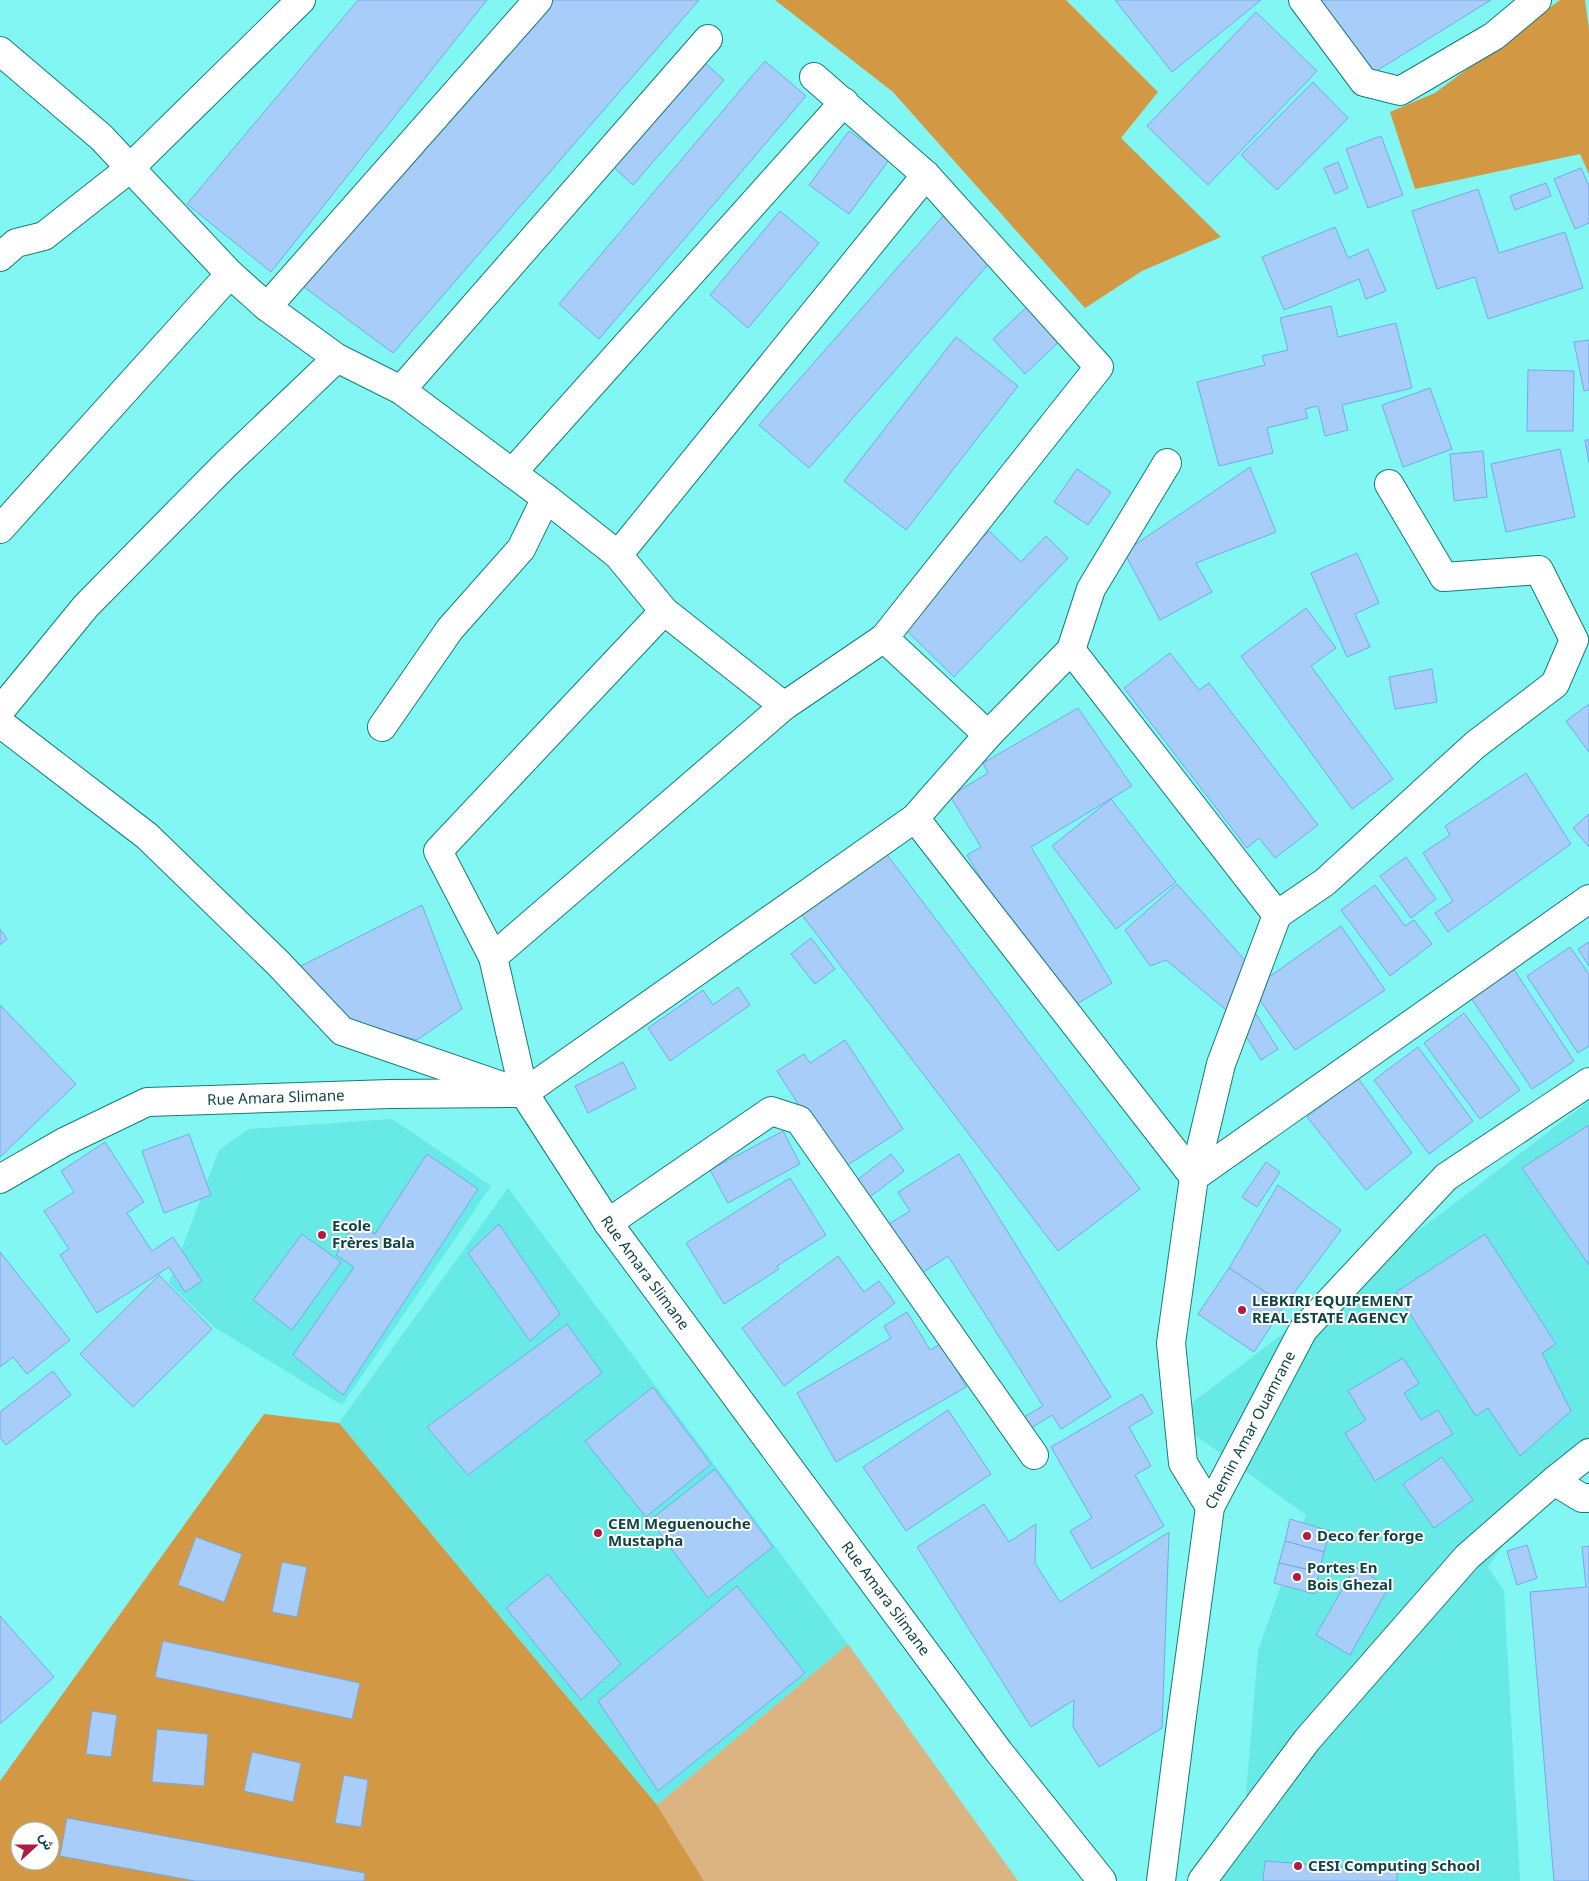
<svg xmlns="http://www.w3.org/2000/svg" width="1589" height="1881" font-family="'Noto Sans',Vazirmatn,sans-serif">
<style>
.built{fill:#67e9e6}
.green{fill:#dbb482}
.forest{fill:#d39843;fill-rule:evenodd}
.building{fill:#a8cdf9;stroke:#75a9e7}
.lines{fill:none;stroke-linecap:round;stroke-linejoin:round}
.street-casing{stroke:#187c7a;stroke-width:30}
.secondary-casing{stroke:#187c7a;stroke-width:30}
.street{stroke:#fff;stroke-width:28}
.secondary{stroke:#fff;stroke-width:28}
.poi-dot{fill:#af1c42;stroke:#fff;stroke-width:2}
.labels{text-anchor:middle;stroke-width:4;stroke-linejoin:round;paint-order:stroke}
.street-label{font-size:15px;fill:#104544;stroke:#fff}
.poi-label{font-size:15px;font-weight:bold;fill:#104544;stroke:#fff;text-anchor:start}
</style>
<rect width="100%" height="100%" fill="#81f6f3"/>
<!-- built -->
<g class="built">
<polygon points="1589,1101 1589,1440 1559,1463 1488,1567 1504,1591 1520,1881 1220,1881 1269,1816 1244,1820 1258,1651 1306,1515 1172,1418"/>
<polygon points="392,1119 491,1186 342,1405 214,1327 169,1283 219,1150 249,1129"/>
<polygon points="508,1188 848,1644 657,1805 339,1423"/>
</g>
<!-- green -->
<polygon class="green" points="848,1644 1018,1881 704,1881 657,1805"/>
<!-- forest -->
<g class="forest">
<polygon points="775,0 1066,0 1158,92 1121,138 1221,237 1142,271 1085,308 893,92"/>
<polygon points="1560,0 1585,0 1589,29 1589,174 1580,154 1415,189 1390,112 1435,93"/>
<path d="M264 1414 339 1423 657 1805 704 1881H0V1781ZM20 1831H50V1861H20Z"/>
</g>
<!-- building -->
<g class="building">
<polygon points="358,0 487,0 271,272 187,204"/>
<polygon points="551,0 699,0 393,353 304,287"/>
<polygon points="1115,0 1261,0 1172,72"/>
<polygon points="1318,0 1491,0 1365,78"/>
<polygon points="1256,12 1317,71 1208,185 1147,126"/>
<polygon points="702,60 724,80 633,185 611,165"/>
<polygon points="765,61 806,96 599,339 559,304"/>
<polygon points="1313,82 1348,118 1277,190 1241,155"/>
<polygon points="849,131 889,160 849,214 809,185"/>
<polygon points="1381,136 1403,195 1368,208 1346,149"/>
<polygon points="1338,162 1348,188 1335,194 1324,168"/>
<polygon points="1581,168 1589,186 1589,223 1575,229 1554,179"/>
<polygon points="1546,183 1551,196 1515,210 1510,196"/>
<polygon points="1478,189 1499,253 1565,232 1583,288 1488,319 1475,277 1437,289 1412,211"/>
<polygon points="780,211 819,243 748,328 710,295"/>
<polygon points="943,216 992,260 809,468 759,425"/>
<polygon points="1335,227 1348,258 1368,249 1386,291 1366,299 1359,279 1284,310 1262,257"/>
<polygon points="1033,301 1066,335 1025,374 993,339"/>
<polygon points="1331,306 1338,337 1396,323 1412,388 1342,405 1348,430 1325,436 1318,406 1305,409 1308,418 1267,428 1273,453 1219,466 1197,382 1265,365 1262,356 1288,350 1280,318"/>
<polygon points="956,337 1018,386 906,530 844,481"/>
<polygon points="1589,340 1589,390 1584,391 1574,342"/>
<polygon points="1528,370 1574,371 1573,431 1527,431"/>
<polygon points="1430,388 1452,449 1403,467 1382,405"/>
<polygon points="1585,440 1589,440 1589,463"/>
<polygon points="1560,449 1575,517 1506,532 1491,464"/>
<polygon points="1483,451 1487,497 1454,501 1450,454"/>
<polygon points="1250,467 1276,532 1196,563 1212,592 1160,620 1124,552"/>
<polygon points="1077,469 1111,492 1088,525 1054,502"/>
<polygon points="989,531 1021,562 1046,536 1068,558 954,677 900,624"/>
<polygon points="1357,553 1379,603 1355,614 1370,647 1347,657 1311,573"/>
<polygon points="1306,608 1336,648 1311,666 1393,779 1352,809 1241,656"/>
<polygon points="1170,653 1199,690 1209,683 1318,825 1275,858 1259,838 1247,848 1124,688"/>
<polygon points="1432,669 1437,702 1395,709 1389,677"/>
<polygon points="1589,704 1589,752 1566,721"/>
<polygon points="1078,708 1132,786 1031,847 1112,983 1062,1013 967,855 981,847 950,796 988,773 983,763"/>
<polygon points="1526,773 1571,844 1448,932 1435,913 1453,901 1423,853 1450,835 1445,826"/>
<polygon points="1111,799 1176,882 1116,929 1052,846"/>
<polygon points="1589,814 1589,847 1573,828"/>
<polygon points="885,852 1140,1189 1058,1251 802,915"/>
<polygon points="1406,857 1436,899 1411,918 1380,876"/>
<polygon points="1177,884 1250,966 1226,1010 1166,960 1150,966 1125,930"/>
<polygon points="1375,885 1405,926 1414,920 1432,944 1390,976 1341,910"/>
<polygon points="422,905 462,1009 417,1040 350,1022 297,968"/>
<polygon points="1341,926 1385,990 1295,1050 1252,989"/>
<polygon points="0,929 7,939 0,945"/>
<polygon points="811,938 835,969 815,984 791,954"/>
<polygon points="1589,942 1589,966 1578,949"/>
<polygon points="1570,947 1589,974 1589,1046 1578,1053 1527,976"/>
<polygon points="1513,968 1574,1061 1532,1089 1471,998"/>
<polygon points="738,987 750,1005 670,1061 648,1028 703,990 713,1005"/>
<polygon points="0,1005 76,1084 0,1157"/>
<polygon points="1464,1013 1520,1090 1480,1119 1424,1043"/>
<polygon points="1256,1014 1278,1049 1261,1060 1239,1025"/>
<polygon points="845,1040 903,1129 840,1170 777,1071 804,1054 810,1063"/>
<polygon points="1418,1047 1473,1121 1429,1154 1374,1080"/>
<polygon points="623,1062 636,1088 588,1113 575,1086"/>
<polygon points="1358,1078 1412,1153 1366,1190 1307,1117"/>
<polygon points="1589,1125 1589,1265 1522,1168"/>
<polygon points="783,1131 800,1164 728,1203 710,1170"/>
<polygon points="189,1134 211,1195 164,1213 142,1151"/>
<polygon points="105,1142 144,1202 127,1213 152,1251 173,1237 202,1281 185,1292 169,1267 97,1313 60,1255 69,1249 44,1211 74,1192 61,1171"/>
<polygon points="427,1154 478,1189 343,1395 293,1355 354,1267 336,1255 356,1221 375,1234"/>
<polygon points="891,1154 904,1171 870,1197 857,1180"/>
<polygon points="959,1154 1111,1397 1061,1429 1052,1415 1031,1428 1024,1417 1043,1406 948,1256 916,1277 884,1227 910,1211 898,1192"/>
<polygon points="1266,1162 1280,1172 1257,1207 1242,1197"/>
<polygon points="790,1178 826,1235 777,1266 779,1269 724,1304 686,1243"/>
<polygon points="1278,1185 1341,1230 1285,1305 1229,1268"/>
<polygon points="499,1224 560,1314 530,1341 468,1253"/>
<polygon points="302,1234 341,1262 292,1330 253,1300"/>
<polygon points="1485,1234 1556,1344 1542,1353 1571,1411 1520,1456 1488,1408 1476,1416 1396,1292"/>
<polygon points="0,1252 70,1340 27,1374 13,1357 0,1367"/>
<polygon points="838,1256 864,1292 879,1281 895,1303 784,1386 742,1328"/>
<polygon points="1229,1268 1285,1305 1254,1352 1198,1314"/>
<polygon points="159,1275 212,1329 133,1407 80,1354"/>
<polygon points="907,1312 930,1350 942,1343 966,1387 836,1462 797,1393 891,1338 884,1326"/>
<polygon points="567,1324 602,1373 468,1475 427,1427"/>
<polygon points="1403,1358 1419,1383 1404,1393 1421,1420 1438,1410 1453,1434 1375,1481 1345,1433 1366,1420 1348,1391"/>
<polygon points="53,1371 71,1395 6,1445 0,1437 0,1412"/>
<polygon points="653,1387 711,1464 646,1517 585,1441"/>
<polygon points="1142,1394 1153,1413 1129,1427 1151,1466 1135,1475 1164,1526 1092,1569 1070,1531 1092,1518 1051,1447"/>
<polygon points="948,1410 991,1474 906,1531 863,1467"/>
<polygon points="1442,1457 1473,1500 1434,1528 1403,1484"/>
<polygon points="715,1469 773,1547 708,1598 650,1520"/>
<polygon points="984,1504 1009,1542 1036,1524 1035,1563 1060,1602 1169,1532 1162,1728 1099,1767 1073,1727 1074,1700 1031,1727 917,1547"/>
<polygon points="1290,1519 1330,1531 1324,1552 1285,1541"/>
<polygon points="196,1537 242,1554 224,1602 178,1585"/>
<polygon points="1285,1541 1324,1552 1319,1572 1279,1563"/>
<polygon points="1527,1545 1537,1578 1517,1585 1507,1551"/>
<polygon points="1589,1546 1589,1881 1554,1881 1530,1592 1586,1587 1582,1547"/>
<polygon points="282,1562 307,1567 297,1617 272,1612"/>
<polygon points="1279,1563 1319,1572 1315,1594 1274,1583"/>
<polygon points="1355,1567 1389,1587 1350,1655 1316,1635"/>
<polygon points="548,1574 621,1664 581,1700 506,1608"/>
<polygon points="737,1586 805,1673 658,1791 598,1701"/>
<polygon points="0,1616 54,1677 0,1724"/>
<polygon points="163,1641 360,1683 352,1719 155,1677"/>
<polygon points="92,1711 117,1715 111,1757 86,1754"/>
<polygon points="157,1729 208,1734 204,1786 152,1782"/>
<polygon points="252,1752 301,1763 293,1802 244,1791"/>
<polygon points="344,1775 368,1780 361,1827 335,1823"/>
<polygon points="67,1818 365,1873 364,1881 195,1881 60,1856"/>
<polygon points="1265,1861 1397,1871 1397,1881 1263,1881"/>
</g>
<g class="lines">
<!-- street casing -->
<g class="street-casing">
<g id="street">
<polyline points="1303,0 1364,82 1400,91 1494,36 1537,0"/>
<polyline points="0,51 101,137 230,274 267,307 337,358 401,390 546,498 618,555 664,611 784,706"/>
<polyline points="0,257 16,243 44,236 129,169 301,0"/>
<polyline points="267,307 538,0"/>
<polyline points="401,390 708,39"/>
<polyline points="512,473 844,102"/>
<polyline points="0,529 230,274"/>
<polyline points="618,555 926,175"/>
<polyline points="884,638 988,735"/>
<polyline points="1071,650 1277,915"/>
<polyline points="0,711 86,606 224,466 337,358"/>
<polyline points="0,723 147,836 279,964 342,1031 519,1092"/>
<polyline points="382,727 450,629 521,549 546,498"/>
<polyline points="915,818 1194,1177 1589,899"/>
<polyline points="493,957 784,706 884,638 1099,367 926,175 814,77"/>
<polyline points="524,1093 915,818 988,735 1071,650 1091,589 1167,463"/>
<polyline points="524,1093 493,957 438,851 664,611"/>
<polyline points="608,1223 771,1111 799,1120 1034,1455"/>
<polyline points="1554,1481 1582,1498 1589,1498"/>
<polyline points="1210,1507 1183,1463 1171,1343 1194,1177 1221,1064 1277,915 1325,882 1475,745 1555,684 1574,640 1539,570 1444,577 1389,484"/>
<polyline points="1202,1881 1307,1740 1467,1557 1554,1481 1589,1453"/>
</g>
</g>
<!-- secondary casing -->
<g class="secondary-casing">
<g id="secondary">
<path id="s1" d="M0 1179 64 1142 147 1102 390 1094 524 1093 608 1223 999 1752 1102 1881"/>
<path id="s2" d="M1161 1881 1181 1723 1210 1507 1303 1330 1446 1177 1589 1082"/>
</g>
</g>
<!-- street -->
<use href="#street" class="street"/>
<!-- secondary -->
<use href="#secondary" class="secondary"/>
</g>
<!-- markers -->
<g class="poi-dot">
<circle cx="322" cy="1235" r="5"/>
<circle cx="1242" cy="1310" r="5"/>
<circle cx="598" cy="1533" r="5"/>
<circle cx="1307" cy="1536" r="5"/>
<circle cx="1297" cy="1577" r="5"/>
<circle cx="1298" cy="1866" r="5"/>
</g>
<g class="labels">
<!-- street labels -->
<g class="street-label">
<text dy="5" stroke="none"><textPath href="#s1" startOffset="295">Rue Amara Slimane</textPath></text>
<text dy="5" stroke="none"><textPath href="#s1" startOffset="760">Rue Amara Slimane</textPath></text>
<text dy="5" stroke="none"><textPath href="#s2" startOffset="464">Chemin Amar Ouamrane</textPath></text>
<text dy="5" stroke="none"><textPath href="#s1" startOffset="1165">Rue Amara Slimane</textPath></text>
</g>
<!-- poi labels -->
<g class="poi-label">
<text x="332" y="1231">Ecole<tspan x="332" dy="17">Frères Bala</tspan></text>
<text x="1252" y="1306">LEBKIRI EQUIPEMENT<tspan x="1252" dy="17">REAL ESTATE AGENCY</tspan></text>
<text x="608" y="1529">CEM Meguenouche<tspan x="608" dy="17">Mustapha</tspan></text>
<text x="1317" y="1541">Deco fer forge</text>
<text x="1307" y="1573">Portes En<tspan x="1307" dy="17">Bois Ghezal</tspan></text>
<text x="1308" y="1871">CESI Computing School</text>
</g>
</g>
<!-- north arrow -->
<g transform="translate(35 1846) rotate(69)"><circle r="24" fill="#ffffff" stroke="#9fb5b4"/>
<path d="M0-4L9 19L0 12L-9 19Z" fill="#af1c42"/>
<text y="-8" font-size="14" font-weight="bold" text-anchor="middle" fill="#104544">ش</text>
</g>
</svg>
